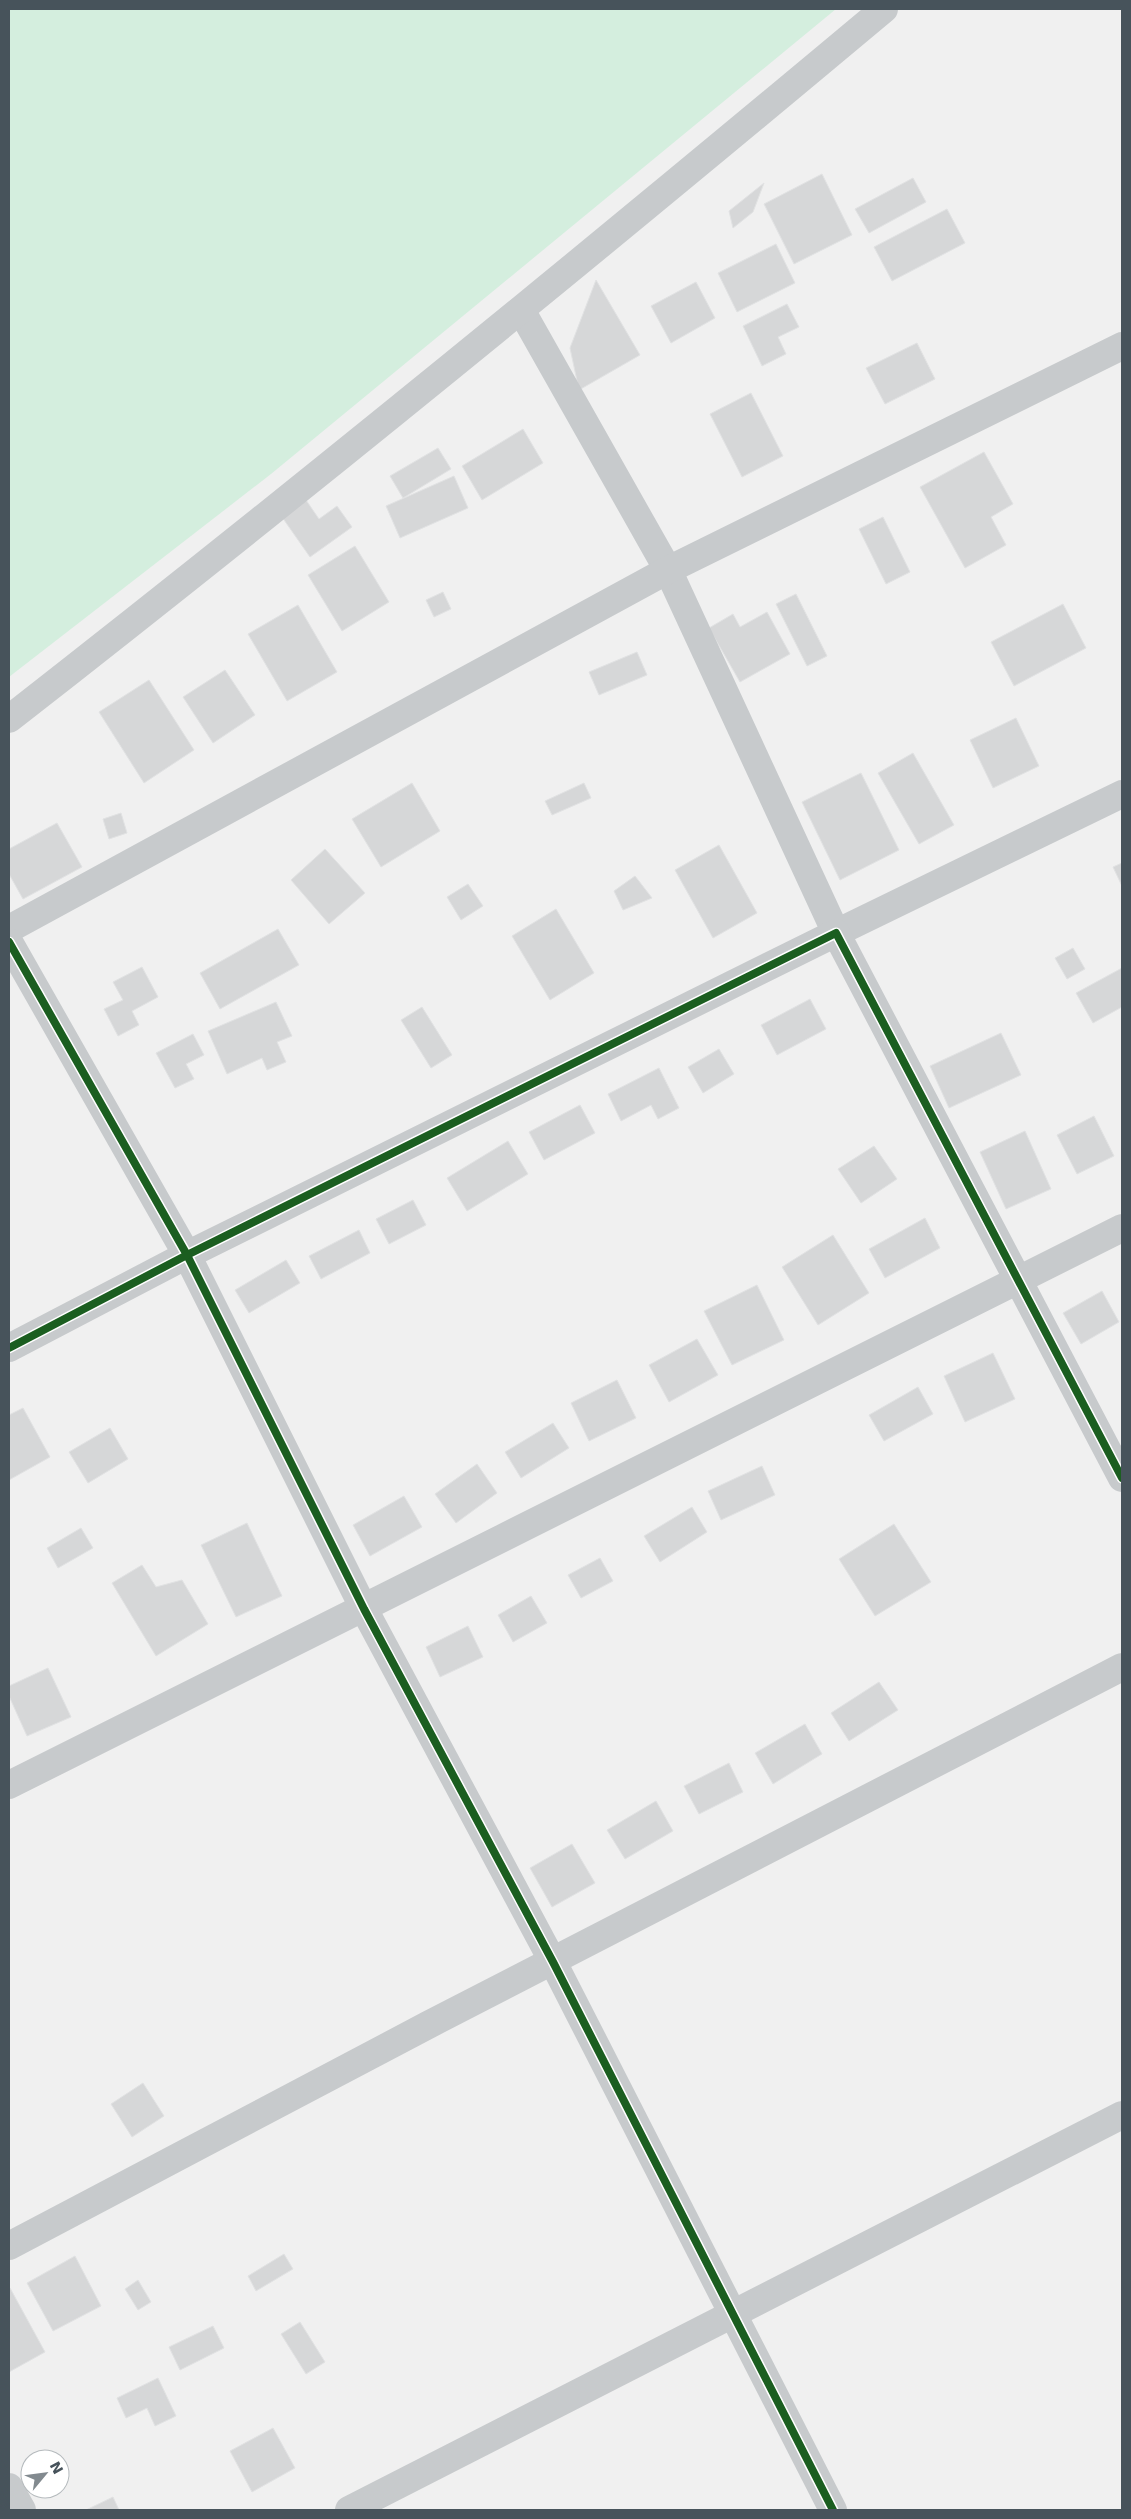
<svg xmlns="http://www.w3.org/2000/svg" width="1131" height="2519" font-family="'DejaVu Sans',sans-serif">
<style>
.green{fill:#d4eede}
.building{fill:#d6d7d8;stroke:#e1e2e3}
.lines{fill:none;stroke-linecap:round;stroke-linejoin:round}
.minor{stroke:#c7cacc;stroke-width:28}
.cycleway-casing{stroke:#fff;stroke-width:11}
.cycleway{stroke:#1b5e20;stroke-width:8}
</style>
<rect width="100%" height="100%" fill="#f0f0f0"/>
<!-- green -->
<polygon class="green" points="9,9 836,9 271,474 9,677"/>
<!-- building -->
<g class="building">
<polygon points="822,174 852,235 794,264 764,204"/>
<polygon points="913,178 926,202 869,233 855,209"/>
<polygon points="764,183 753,212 733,228 729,211"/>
<polygon points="947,209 965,243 892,281 874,247"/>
<polygon points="776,244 795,283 737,312 718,273"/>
<polygon points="596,280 640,355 579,390 570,348"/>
<polygon points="696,282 715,318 671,343 651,306"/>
<polygon points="787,304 799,327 778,337 786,354 762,366 743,326"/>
<polygon points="917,343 935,379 885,404 866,368"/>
<polygon points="751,393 783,456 742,477 710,414"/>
<polygon points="523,429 543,463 482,500 462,466"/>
<polygon points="438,448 451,469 403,498 390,476"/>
<polygon points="984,452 1013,504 991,517 1006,545 965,568 920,487"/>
<polygon points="454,476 468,508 400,538 386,506"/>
<polygon points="306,500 319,519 337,506 352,527 310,557 282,517"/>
<polygon points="883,517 910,572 886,584 859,529"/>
<polygon points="355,546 389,602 342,631 308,575"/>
<polygon points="443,592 451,609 434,617 426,600"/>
<polygon points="796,594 827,656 807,666 776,604"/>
<polygon points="1063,604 1086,648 1014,686 991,642"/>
<polygon points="298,605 337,672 287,701 248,634"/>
<polygon points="767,612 790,654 740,682 709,628 733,614 740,627"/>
<polygon points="637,652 647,675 599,695 589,672"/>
<polygon points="225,670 255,715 213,743 183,697"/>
<polygon points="149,680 194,750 144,783 99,712"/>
<polygon points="1016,718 1039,766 993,788 970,740"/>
<polygon points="913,753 954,825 919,844 878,773"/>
<polygon points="861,773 899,850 840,880 802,802"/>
<polygon points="412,783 440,831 381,867 352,819"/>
<polygon points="584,783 591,798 552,815 545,801"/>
<polygon points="121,813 127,833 109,839 103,819"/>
<polygon points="57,823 82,867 23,899 9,874 9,849"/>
<polygon points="719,845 757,913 713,938 675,870"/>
<polygon points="325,849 365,893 329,924 291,880"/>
<polygon points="1122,863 1122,886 1113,867"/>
<polygon points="635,876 652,898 623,910 614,891"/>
<polygon points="468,884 483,906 461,920 447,897"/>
<polygon points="556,909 594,973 550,1000 512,936"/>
<polygon points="278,929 299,965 220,1009 200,973"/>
<polygon points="1073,948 1085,969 1067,979 1055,958"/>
<polygon points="142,967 158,997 132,1011 139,1025 118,1036 104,1009 123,1000 113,982"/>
<polygon points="1122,968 1122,1007 1093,1023 1076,993"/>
<polygon points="810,999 826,1029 777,1055 761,1025"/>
<polygon points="276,1002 292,1036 277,1042 286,1062 267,1070 262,1058 227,1074 208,1031"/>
<polygon points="422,1007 452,1055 431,1068 401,1020"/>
<polygon points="1001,1033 1021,1075 949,1108 930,1066"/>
<polygon points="193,1034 204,1055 186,1064 194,1079 175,1088 156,1053"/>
<polygon points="719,1049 734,1074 703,1093 688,1067"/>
<polygon points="659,1068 679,1108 658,1119 651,1105 621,1121 608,1094"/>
<polygon points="580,1105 595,1133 544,1160 529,1132"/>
<polygon points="1094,1116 1114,1156 1077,1174 1057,1135"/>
<polygon points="1025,1131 1051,1189 1006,1209 980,1152"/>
<polygon points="508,1141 528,1174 467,1211 447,1178"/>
<polygon points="874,1146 897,1179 861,1203 838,1169"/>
<polygon points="413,1200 426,1225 389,1244 376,1219"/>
<polygon points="925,1218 940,1248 885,1278 869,1249"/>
<polygon points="359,1230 370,1253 321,1279 309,1256"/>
<polygon points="833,1235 869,1293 818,1325 782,1267"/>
<polygon points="286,1260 300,1283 249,1313 235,1290"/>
<polygon points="757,1285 784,1340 732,1365 704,1311"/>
<polygon points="1102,1291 1119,1322 1081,1344 1063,1313"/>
<polygon points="697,1339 718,1375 669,1402 649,1365"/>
<polygon points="993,1353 1015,1399 965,1422 944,1376"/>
<polygon points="617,1380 636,1418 589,1441 571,1403"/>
<polygon points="918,1387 933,1414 884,1441 869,1415"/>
<polygon points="23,1408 50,1457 9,1480 9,1415"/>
<polygon points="553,1423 569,1448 521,1478 505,1452"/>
<polygon points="110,1428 128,1459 88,1483 69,1452"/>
<polygon points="477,1464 497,1493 456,1523 435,1494"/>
<polygon points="762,1466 775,1495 721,1520 708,1491"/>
<polygon points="404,1496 422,1527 370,1556 353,1525"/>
<polygon points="692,1507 707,1532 660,1562 644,1536"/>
<polygon points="247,1523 282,1596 236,1617 201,1545"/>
<polygon points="894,1524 931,1582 875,1616 839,1559"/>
<polygon points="81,1528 93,1548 58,1568 47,1548"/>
<polygon points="600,1558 613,1581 581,1598 568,1575"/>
<polygon points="142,1565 156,1587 182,1580 208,1624 156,1656 112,1583"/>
<polygon points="531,1596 547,1623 513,1642 498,1615"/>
<polygon points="468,1626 483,1657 440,1677 426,1647"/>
<polygon points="48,1668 71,1717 27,1736 9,1696 9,1686"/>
<polygon points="879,1682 898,1710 849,1741 831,1713"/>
<polygon points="805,1724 822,1754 773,1784 755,1753"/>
<polygon points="729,1763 743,1792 699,1814 684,1786"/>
<polygon points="656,1801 673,1831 625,1859 607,1830"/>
<polygon points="572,1844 595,1883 552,1907 530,1868"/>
<polygon points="143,2083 164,2116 132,2137 111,2104"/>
<polygon points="284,2254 293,2269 256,2291 248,2276"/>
<polygon points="75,2256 101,2306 53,2331 27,2283"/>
<polygon points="138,2280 151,2302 138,2310 125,2289"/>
<polygon points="10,2288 45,2352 9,2372 9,2289"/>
<polygon points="300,2322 325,2362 306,2374 281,2334"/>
<polygon points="213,2326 224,2348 180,2370 169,2347"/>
<polygon points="158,2378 176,2416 155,2426 147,2408 126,2418 117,2398"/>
<polygon points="273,2428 295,2468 252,2492 230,2451"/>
<polygon points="113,2497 119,2510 86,2510"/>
</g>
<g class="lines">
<!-- minor -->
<g class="minor">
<polyline points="521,310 668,570 836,933 1122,794"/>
<path d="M9 719C305 488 596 250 884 9"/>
<polyline points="9,929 668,570 1122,346"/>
<polyline points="9,942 187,1255 364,1609 553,1962 833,2510"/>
<polyline points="9,1348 187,1255 836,933 1122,1478"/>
<polyline points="9,1785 1122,1228"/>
<polyline points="9,2246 428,2025 1122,1667"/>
<polyline points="9,2487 22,2510"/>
<polyline points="349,2510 1122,2115"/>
</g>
<!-- cycleway casing -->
<g class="cycleway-casing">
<g id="cycleway">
<polyline points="9,942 187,1255 364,1609 553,1962 833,2510"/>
<polyline points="9,1348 187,1255 836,933 1122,1478"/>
</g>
</g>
<!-- cycleway -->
<use href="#cycleway" class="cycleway"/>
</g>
<!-- border -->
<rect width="1131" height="2519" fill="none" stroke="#47535b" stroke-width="20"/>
<!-- north arrow -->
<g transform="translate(45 2474) rotate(61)"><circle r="24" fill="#ffffff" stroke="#b5babd"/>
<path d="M0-4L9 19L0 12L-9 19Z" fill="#828a8f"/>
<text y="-8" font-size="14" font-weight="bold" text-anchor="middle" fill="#47535b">N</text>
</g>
</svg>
